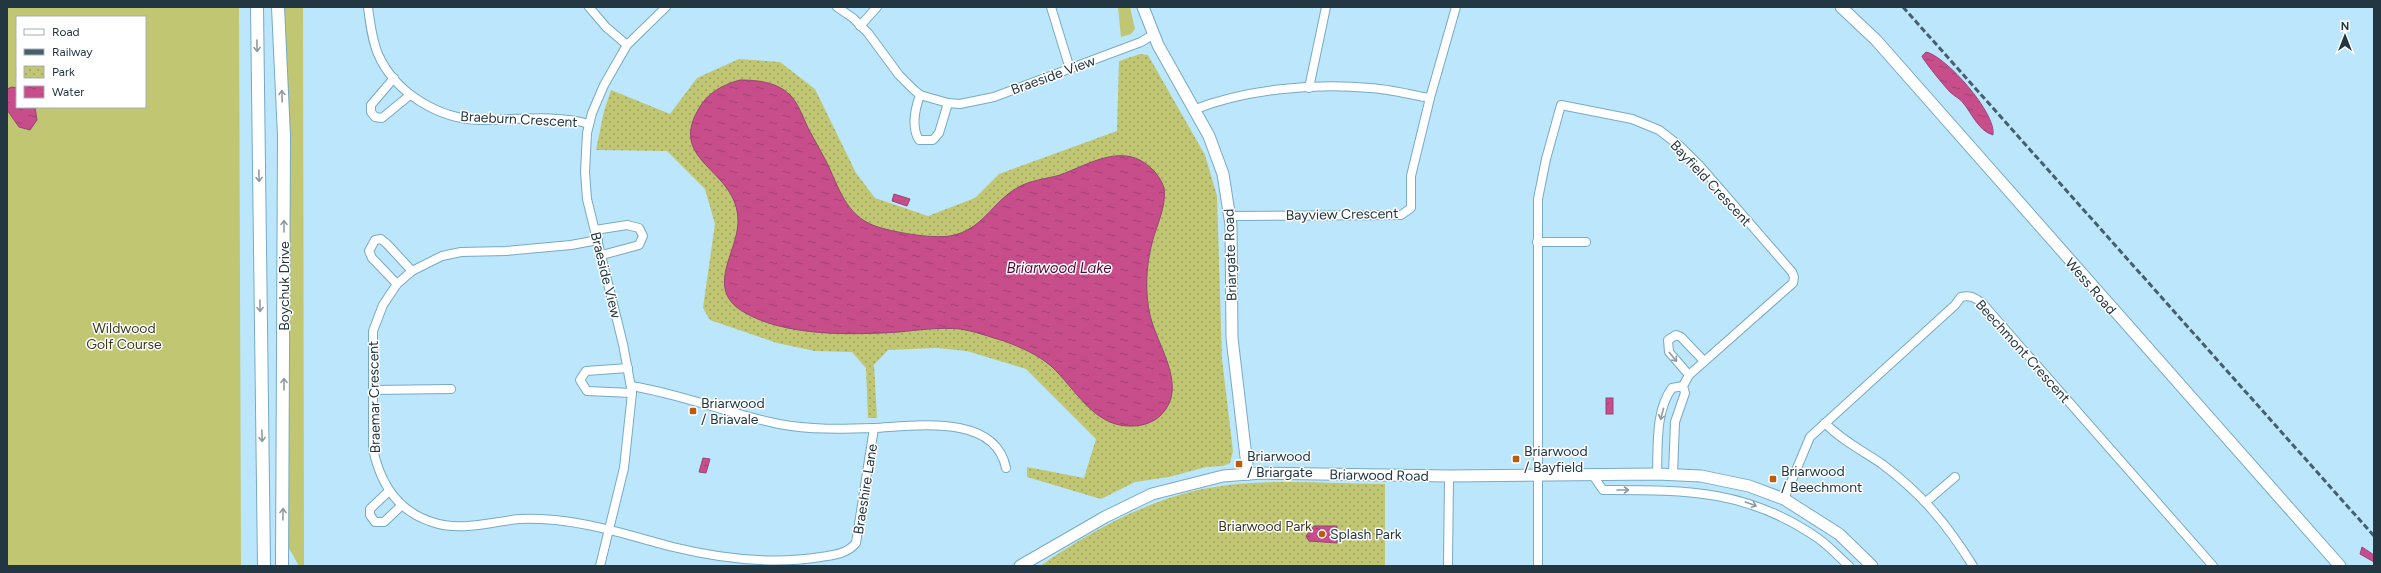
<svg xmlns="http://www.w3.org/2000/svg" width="2381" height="573" font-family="Figtree,sans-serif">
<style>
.grass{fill:#c0c671;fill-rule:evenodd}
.park{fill:url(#park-dots)}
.water{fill:url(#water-ripples);stroke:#964675}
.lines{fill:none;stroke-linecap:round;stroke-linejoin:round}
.minor-casing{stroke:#76aac5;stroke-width:10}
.tertiary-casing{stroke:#76aac5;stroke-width:13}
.secondary-casing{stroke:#76aac5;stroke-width:14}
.minor{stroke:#fff;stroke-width:8}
.tertiary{stroke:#fff;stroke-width:11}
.secondary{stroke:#fff;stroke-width:12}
.rail{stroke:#455f6d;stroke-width:3;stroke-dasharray:6 3;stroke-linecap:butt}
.oneway{stroke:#909ba0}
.poi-dot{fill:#ba5d0f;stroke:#fff;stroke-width:1.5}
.labels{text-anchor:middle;stroke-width:3;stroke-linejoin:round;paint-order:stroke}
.street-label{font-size:14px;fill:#223742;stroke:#fff}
.park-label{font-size:14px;fill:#373920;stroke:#fff}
.poi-label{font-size:14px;fill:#223742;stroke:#fff;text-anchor:start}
.water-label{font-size:15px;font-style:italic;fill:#570635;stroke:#fff}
</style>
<defs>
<pattern id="park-dots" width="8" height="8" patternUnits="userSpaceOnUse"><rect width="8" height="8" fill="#c0c671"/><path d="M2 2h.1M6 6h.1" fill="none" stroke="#9ca25e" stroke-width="1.8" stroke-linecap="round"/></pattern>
<pattern id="water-ripples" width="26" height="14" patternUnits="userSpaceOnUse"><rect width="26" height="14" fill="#c74d8b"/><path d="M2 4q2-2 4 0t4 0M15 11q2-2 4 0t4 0" fill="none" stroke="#a14173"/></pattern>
</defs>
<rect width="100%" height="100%" fill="#bce6fc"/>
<!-- grass -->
<g class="grass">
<path d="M7 7H239L241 566H7ZM17 17H145V107H17Z"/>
<polygon points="284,7 303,7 304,566 299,566 289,548 289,122"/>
<polygon points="1118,7 1130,7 1135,29 1131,34 1121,37"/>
</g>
<!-- park -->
<g class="park">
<polygon points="1140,54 1148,55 1205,155 1217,196 1222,359 1233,451 1230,463 1223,466 1206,467 1169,477 1135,482 1101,499 1027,477 1027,467 1084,478 1096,439 1026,369 967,351 937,348 888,350 874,365 877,418 868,418 866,368 852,352 815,351 777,343 710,320 703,308 715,224 705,189 667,151 596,150 604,111 611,90 670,114 697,78 739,59 780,62 815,89 856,173 875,198 928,216 975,198 999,174 1117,131 1119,61"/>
<path d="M1385 484V566H1040C1088 533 1141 503 1198 490 1258 477 1324 484 1385 484Z"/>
</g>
<!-- water -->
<g class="water">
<path d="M1926 52C1946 56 1997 114 1993 135 1979 131 1972 114 1964 104 1961 99 1954 96 1950 92 1946 88 1922 59 1922 56Z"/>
<path d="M740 80C757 80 777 82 790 95 798 103 803 117 808 128 814 139 820 150 826 161 839 187 845 215 875 226 892 232 931 239 950 236 983 230 992 202 1017 188 1030 180 1046 179 1060 175 1090 164 1124 141 1152 169 1157 174 1162 181 1164 188 1167 207 1155 228 1151 247 1146 269 1145 293 1150 315 1157 346 1189 387 1161 415 1154 422 1143 426 1133 426 1094 428 1076 389 1051 366 1037 354 1020 347 1004 341 990 337 974 331 960 329 940 327 919 330 899 332 852 335 784 337 742 311 705 288 738 252 738 221 738 169 668 163 698 110 707 93 722 85 740 80Z"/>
<polygon points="12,87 17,88 17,107 35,107 37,120 30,130 19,127 7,110 7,89"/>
<polygon points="894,194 910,199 907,206 892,201"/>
<rect x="1606" y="398" width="7" height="16"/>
<polygon points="703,458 710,459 706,473 699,472"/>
<polygon points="1314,526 1337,526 1337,543 1309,541 1306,536"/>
<polygon points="2362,547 2374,555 2374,562 2360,554"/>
</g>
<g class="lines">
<!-- minor casing -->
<g class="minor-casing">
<g id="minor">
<path d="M368 7C370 23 372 40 378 54 395 93 439 119 480 120 516 120 555 114 589 124"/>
<polyline points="589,7 606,27 627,45"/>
<polyline points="837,7 853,18 868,33 899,75 913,89 920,95 948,103 960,104 994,97 1141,42 1154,34"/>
<polyline points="1051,7 1070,69"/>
<polyline points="860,26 877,7"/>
<polyline points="394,78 371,105 371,112 375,117 382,118 410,95"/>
<polyline points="1309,88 1326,7"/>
<path d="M920 95C915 109 911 127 919 140H933L939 133 948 103"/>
<polyline points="1430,98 1456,7"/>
<path d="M1193 110C1246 89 1314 83 1370 88 1390 89 1411 95 1430 98L1411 176V208L1401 215 1231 216"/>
<polyline points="595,230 627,225 639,228 643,236 639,245 602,255"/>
<path d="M598 240 571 245 506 251 461 252 442 256 412 271 397 284 383 305 373 331V449C380 482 397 511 432 522 460 532 491 522 519 519 531 518 544 519 555 520 596 524 634 537 673 547 722 559 771 565 821 557 833 555 847 554 856 543L874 428C843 429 810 430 779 424 729 414 682 394 631 386"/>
<polyline points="1537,242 1586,242"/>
<polyline points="397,284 372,258 369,251 375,240 381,239 387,244 412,271"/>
<polyline points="628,368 586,371 580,380 587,391 632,393"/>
<polyline points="1689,375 1669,352 1668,340 1676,335 1681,337 1704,361"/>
<polyline points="373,390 451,389"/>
<path d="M1825 423C1841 440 1863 451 1882 464 1922 494 1947 524 1973 566"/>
<path d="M874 428C915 426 995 413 1006 468"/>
<path d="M1592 474 1603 490C1686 490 1748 489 1819 539 1830 547 1839 557 1849 566"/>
<path d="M1657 474C1658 447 1655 411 1672 388L1683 386"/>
<polyline points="389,491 370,509 370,515 375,522 384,522 402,505"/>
<path d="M1784 499 1810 437 1955 305 1961 297C1970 295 1974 297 1982 303L2213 566"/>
<polyline points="1927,501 1955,477"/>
<polyline points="600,566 624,468 632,393 623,344 587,199 585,172 587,133 592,113 604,85 627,45 666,7"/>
<polyline points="1448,566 1449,476"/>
<polyline points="1538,566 1538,199 1546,159 1561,105 1632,119 1659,130 1681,147 1700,166 1792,272 1794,277 1793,283 1689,375 1683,386 1685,393 1675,422 1673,474"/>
</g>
</g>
<!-- tertiary casing -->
<g class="tertiary-casing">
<g id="tertiary">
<polyline points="1143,7 1158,45 1209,136 1223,174 1231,225 1232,338 1248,474"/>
<polyline points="1841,7 1876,40 2340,566"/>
<polyline points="1020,566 1105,517 1152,494 1223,476 1262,473 1449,476 1657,474 1701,476 1749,486 1784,499 1839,534 1872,566"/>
</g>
</g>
<!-- secondary casing -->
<g class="secondary-casing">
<g id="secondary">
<polyline points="257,7 264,566"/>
<polyline points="278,7 284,136 282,566"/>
</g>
</g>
<!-- minor -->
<use href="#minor" class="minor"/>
<!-- tertiary -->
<use href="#tertiary" class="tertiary"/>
<!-- secondary -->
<use href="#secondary" class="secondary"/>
<!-- rail -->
<polyline class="rail" points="1903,7 2374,536"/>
</g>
<!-- one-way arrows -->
<defs><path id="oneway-shaft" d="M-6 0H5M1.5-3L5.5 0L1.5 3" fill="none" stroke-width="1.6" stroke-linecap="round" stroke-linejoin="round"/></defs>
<g class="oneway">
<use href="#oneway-shaft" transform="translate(257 46) rotate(89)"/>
<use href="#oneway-shaft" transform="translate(282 96) rotate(-92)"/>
<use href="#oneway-shaft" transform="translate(259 176) rotate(89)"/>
<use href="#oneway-shaft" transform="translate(284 226) rotate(-90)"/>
<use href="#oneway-shaft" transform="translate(260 306) rotate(89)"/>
<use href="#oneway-shaft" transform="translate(1673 357) rotate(51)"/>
<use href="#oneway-shaft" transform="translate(284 384) rotate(-90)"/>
<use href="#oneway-shaft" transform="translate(1662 414) rotate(105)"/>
<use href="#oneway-shaft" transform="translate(262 436) rotate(89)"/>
<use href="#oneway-shaft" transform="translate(1623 490)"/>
<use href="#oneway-shaft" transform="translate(1751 504) rotate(20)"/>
<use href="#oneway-shaft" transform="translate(283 514) rotate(-89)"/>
</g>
<!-- markers -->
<g class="poi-dot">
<rect x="689" y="407" width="8" height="8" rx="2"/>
<rect x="1512" y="455" width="8" height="8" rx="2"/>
<rect x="1235" y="460" width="8" height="8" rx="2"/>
<rect x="1769" y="475" width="8" height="8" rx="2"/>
<circle cx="1322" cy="534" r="4"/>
</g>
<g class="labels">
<!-- street labels -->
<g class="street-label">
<text transform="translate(1053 75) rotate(-20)" y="5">Braeside View</text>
<text transform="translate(519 119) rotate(3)" y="5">Braeburn Crescent</text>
<text transform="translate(1711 183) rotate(47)" y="5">Bayfield Crescent</text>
<text transform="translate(1342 214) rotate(-1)" y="5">Bayview Crescent</text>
<text transform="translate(1230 255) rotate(-92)" y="5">Briargate Road</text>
<text transform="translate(606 275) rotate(76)" y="5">Braeside View</text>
<text transform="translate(284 286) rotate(-90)" y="5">Boychuk Drive</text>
<text transform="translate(2091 286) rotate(49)" y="5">Wess Road</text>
<text transform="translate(2023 351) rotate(48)" y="5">Beechmont Crescent</text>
<text transform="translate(374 397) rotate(-91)" y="5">Braemar Crescent</text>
<text transform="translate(1379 475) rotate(1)" y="5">Briarwood Road</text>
<text transform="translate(865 489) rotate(-81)" y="5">Braeshire Lane</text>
</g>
<!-- park labels -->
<g class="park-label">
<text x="124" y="333">Wildwood<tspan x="124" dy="16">Golf Course</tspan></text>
<text x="1265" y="531">Briarwood Park</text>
</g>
<!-- poi labels -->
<g class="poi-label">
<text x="701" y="408">Briarwood<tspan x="701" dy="16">/ Briavale</tspan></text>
<text x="1524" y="456">Briarwood<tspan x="1524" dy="16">/ Bayfield</tspan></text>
<text x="1247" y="461">Briarwood<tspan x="1247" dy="16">/ Briargate</tspan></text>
<text x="1781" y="476">Briarwood<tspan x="1781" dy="16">/ Beechmont</tspan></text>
<text x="1330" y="539">Splash Park</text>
</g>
<!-- water labels -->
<g class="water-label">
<text x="1059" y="273">Briarwood Lake</text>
</g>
</g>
<!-- border -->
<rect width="2381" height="573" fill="none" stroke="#223742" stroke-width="16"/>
<!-- legend -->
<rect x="16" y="16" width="130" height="92" fill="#ffffff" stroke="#a7afb3"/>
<rect x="24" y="29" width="20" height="6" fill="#ffffff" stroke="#a7afb3"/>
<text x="52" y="36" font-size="12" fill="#223742">Road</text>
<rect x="24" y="49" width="20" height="6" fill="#455f6d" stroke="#a7afb3"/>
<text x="52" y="56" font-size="12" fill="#223742">Railway</text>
<rect x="24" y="66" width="20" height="12" fill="url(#park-dots)" stroke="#a7afb3"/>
<text x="52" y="76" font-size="12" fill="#223742">Park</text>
<rect x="24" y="86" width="20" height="12" fill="url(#water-ripples)" stroke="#a7afb3"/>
<text x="52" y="96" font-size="12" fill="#223742">Water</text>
<!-- north arrow -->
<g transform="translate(2345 36)" stroke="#ffffff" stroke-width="3" paint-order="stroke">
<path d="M0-3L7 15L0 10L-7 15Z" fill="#223742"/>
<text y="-6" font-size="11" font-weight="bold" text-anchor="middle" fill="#223742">N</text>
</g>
</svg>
